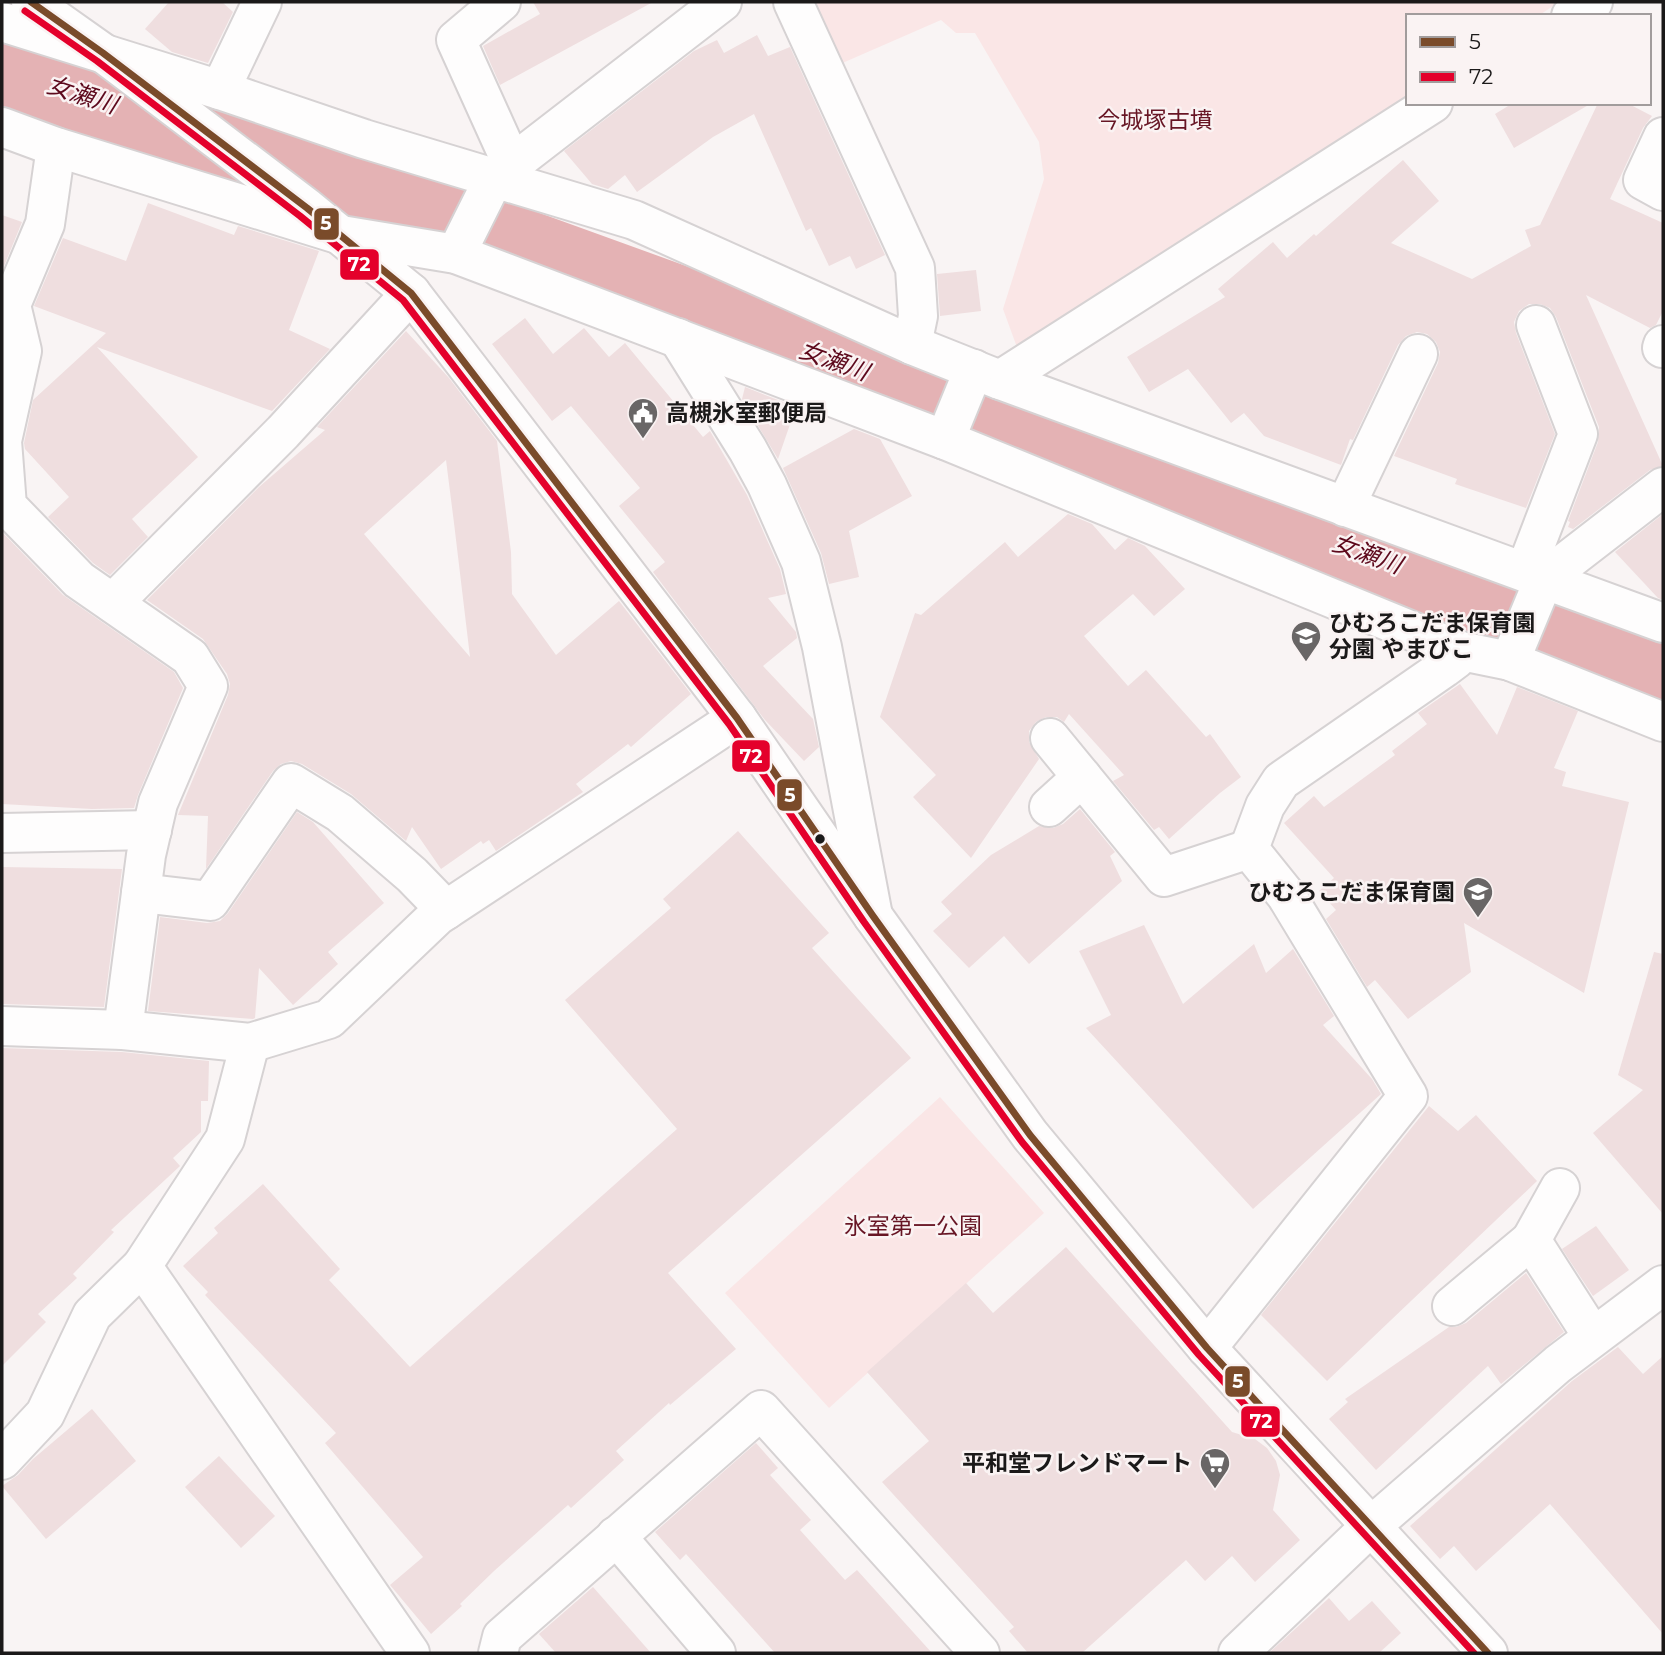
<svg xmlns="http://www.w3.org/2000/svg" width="1665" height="1655" font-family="Montserrat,'Noto Sans JP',sans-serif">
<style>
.green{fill:#fae6e6}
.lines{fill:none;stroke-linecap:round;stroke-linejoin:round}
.river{stroke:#e4b2b4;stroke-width:77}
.building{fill:#efdedf;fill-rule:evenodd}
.minor-casing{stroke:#d6d2d3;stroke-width:42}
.secondary-casing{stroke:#d6d2d3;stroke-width:42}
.minor{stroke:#fefdfd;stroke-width:38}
.secondary{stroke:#fefdfd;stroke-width:38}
.bus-1-casing{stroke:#faf3f3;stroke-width:12}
.bus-2-casing{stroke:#faf3f3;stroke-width:12}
.bus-1{stroke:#7a4b2a;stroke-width:7}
.bus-2{stroke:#e4002b;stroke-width:7}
.bus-dot{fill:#1b1919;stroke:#faf3f3;stroke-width:2.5}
.labels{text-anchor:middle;stroke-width:5;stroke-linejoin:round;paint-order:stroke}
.park-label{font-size:23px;fill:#671524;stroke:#faf3f3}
.poi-label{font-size:23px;font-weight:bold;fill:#1b1919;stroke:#faf3f3;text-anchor:start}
.water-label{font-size:24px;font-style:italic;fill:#5d091c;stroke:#faf3f3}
.line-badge{stroke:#faf3f3;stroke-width:2.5}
.badge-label{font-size:19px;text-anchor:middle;font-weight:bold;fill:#fff}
</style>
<rect width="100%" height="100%" fill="#f9f4f4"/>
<!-- green -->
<g class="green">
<polygon points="800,2 1559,2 1538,16 1408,16 1408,99 1018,350 1003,309 1044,179 1039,142 975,33 956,33 941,20 831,68"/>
<polygon points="940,1097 1044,1213 829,1408 725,1293"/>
</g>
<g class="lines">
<!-- river -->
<polyline class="river" points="2,68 311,171 1663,661"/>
</g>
<!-- building -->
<g class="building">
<polygon points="169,2 222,2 233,12 208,63 172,52 145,29"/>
<polygon points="533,2 653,2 500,85 483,46 540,14"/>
<polygon points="757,35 768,56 790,47 885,255 856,269 850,256 829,266 811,228 806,231 754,114 713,137 637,192 625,175 608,189 592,184 564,151 694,51 717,40 724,53"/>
<polygon points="1513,103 1592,103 1514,148 1495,114"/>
<polygon points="1598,103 1627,103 1652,116 1643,128 1610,199 1663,223 1663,311 1656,325 1650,328 1586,295 1663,466 1650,470 1573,529 1568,527 1570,522 1568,521 1598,442 1599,427 1556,317 1550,308 1540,304 1529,304 1519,311 1514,322 1516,333 1555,434 1526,508 1455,484 1457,479 1394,456 1438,363 1440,352 1436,342 1427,334 1417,332 1406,336 1398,345 1353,440 1350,439 1341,465 1264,436 1244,413 1231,423 1188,369 1149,392 1127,357 1225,297 1218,289 1273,242 1287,258 1314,234 1316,236 1403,160 1439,201 1391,243 1472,279 1531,246 1525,230 1540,225"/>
<polygon points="148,203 234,235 238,226 319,251 289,330 330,349 272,411 97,347 198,457 132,519 148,537 110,575 93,563 48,517 69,497 25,449 24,443 33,400 106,333 34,306 63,238 126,261"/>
<polygon points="2,215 22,222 2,271"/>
<polygon points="976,270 981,311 940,316 937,274"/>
<polygon points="525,318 553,354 584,328 609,357 625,343 703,437 710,431 747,495 780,569 786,594 768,598 796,632 797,638 763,666 813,719 819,747 804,761 765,720 653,572 665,562 619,506 640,488 571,406 552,421 492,344"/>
<path d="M406 331 449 378 497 441 511 552 512 594 556 655 619 601 691 694 631 747 628 744 576 784 583 792 496 851 489 840 483 844 481 841 441 869 412 827 406 841 351 794 302 764 291 761 281 764 273 771 206 869 208 816 178 815 228 695 230 684 227 674 203 639 147 600 259 487 325 430 317 427ZM446 460 454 523 470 657 364 534Z"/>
<polygon points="745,387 796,407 778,459 742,399"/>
<polygon points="854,429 880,439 912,496 849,531 859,577 829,584 821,553 783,468"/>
<polygon points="1068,514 1092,524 1115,550 1128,538 1145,546 1185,589 1154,616 1133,594 1084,636 1128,686 1146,670 1206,737 1210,734 1241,777 1220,793 1169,839 1159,827 1154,830 1113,781 1124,775 1069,714 1064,722 1057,717 1046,717 1036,722 1029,731 1029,742 1039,759 971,858 913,797 936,775 880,717 915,613 921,615 1005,542 1018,557"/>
<polygon points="1663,514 1663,600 1658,598 1615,552"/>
<polygon points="2,532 63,595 174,672 183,688 138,795 134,808 92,809 2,804"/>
<polygon points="1460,684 1497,735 1517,687 1578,711 1554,768 1566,772 1562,786 1629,802 1584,993 1464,923 1471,972 1408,1019 1375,980 1367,987 1326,919 1336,910 1319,891 1334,878 1284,823 1314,796 1324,807 1395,755 1392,751 1427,724 1418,713"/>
<polygon points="1080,809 1115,852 1110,856 1122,881 1029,964 1004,936 969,968 933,931 952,914 941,902 991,855 1039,826 1053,828 1063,824"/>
<polygon points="297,812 313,822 384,903 328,952 338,964 293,1005 259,968 255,1018 253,1019 148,1011 160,917 207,923 220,921 228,913"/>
<polygon points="738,831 829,933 812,948 911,1058 668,1273 736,1349 670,1405 669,1403 616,1451 624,1460 571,1508 568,1505 494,1571 460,1604 462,1606 431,1634 390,1585 423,1557 325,1443 336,1433 205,1295 208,1292 183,1266 218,1233 214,1228 263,1184 340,1269 329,1280 410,1367 677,1129 565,1000 671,908 663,899"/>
<polygon points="2,867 122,869 104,1007 2,1004"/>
<polygon points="1144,925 1183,1004 1254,944 1266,973 1293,949 1334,1016 1323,1025 1372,1079 1381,1094 1253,1209 1086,1028 1111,1015 1079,951"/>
<polygon points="1654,952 1663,954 1663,1214 1593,1133 1643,1090 1618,1075"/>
<polygon points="2,1048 122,1052 209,1061 208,1101 201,1101 201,1132 173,1158 180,1166 111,1230 114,1232 73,1274 77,1278 38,1314 46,1322 2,1366"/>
<polygon points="1429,1106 1458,1131 1476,1115 1537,1181 1327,1381 1261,1315"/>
<polygon points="1596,1226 1629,1270 1593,1296 1562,1249"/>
<polygon points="1066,1247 1232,1432 1255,1439 1267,1448 1276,1461 1280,1475 1273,1510 1300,1540 1255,1582 1232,1556 1205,1581 1186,1560 1082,1653 1028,1653 1009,1631 1014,1627 882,1482 929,1441 867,1372 966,1283 993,1313"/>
<polygon points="1526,1273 1564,1332 1501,1384 1488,1366 1376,1470 1329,1419 1348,1402 1345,1399 1449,1327 1456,1327 1466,1323"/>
<polygon points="1618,1347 1643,1374 1663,1356 1663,1634 1550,1504 1476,1571 1454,1546 1440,1559 1410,1526 1572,1381"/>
<polygon points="92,1409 136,1461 46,1539 2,1486 18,1475 33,1459"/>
<polygon points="756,1443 778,1468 770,1475 811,1520 800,1530 845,1580 857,1570 932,1653 775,1653 686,1554 680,1560 655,1532"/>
<polygon points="219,1456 275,1516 241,1548 185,1487"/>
<polygon points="593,1587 651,1653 556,1653 539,1634"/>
<polygon points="1329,1598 1349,1621 1372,1601 1401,1633 1379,1653 1269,1653"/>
</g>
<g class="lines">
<!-- minor casing -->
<g class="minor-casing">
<g id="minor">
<polyline points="501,2 456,40 512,164"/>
<polyline points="793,2 915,268 918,316 912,345"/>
<polyline points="1571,16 1593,2"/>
<polyline points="2,22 220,90 364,139 634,220 912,345 1000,380 1663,623"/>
<polyline points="220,90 262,2"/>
<polyline points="2,127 56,147 341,235 456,254 945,440 1461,651 1510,661 1663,722"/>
<polyline points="1663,137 1643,180 1663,191"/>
<polyline points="56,147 45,224 11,305 22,351 2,441 7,506 79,580 190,657 208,686 158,803 146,855 123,1030"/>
<polyline points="456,254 494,178 722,2"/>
<polyline points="678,338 748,450 767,485 801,562 822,647 873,916"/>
<polyline points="1662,348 1663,345"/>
<polyline points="1000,380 1433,103"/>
<polyline points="945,440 974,369"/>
<polyline points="1345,507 1418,354"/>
<polyline points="1525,572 1578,434 1536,325"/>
<polyline points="113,603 283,432 411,293"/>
<polyline points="1510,661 1544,579 1663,487"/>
<polyline points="1050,738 1164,877 1249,849"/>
<polyline points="1049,807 1082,777"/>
<polyline points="2,833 152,830"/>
<polyline points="141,893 210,901 291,783 340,813 412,875 446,910"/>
<polyline points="2,1026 123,1030 250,1043 329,1019 437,916 737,718"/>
<polyline points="1531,1240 1560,1188"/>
<polyline points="142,1266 225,1139 250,1043"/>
<polyline points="1452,1306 1531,1240 1593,1337"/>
<polyline points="1207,1348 1408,1096 1286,895 1249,849 1265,806 1281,781 1444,668 1456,659 1461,651"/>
<polyline points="2,1460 45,1414 92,1315 142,1266 410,1653"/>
<polyline points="616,1536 716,1653"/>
<polyline points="498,1653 502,1637 761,1410 980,1653"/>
<polyline points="1238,1653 1370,1527 1558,1364 1663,1285"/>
</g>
</g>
<!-- secondary casing -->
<g class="secondary-casing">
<polyline id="secondary" points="31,2 103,53 307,208 411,293 737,718 873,916 1030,1135 1207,1348 1488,1653"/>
</g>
<!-- minor -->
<use href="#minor" class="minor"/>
<!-- secondary -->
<use href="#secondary" class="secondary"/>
<!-- bus-1 casing -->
<g class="bus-1-casing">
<polyline id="bus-1" points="31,2 103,53 307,208 411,293 737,718 873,916 1030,1135 1207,1348 1488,1653"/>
</g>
<!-- bus-2 casing -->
<g class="bus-2-casing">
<polyline id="bus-2" points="25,11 97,61 300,216 403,300 729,724 864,922 1022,1142 1199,1355 1474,1653"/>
</g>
<!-- bus-1 -->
<use href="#bus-1" class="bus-1"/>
<!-- bus-2 -->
<use href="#bus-2" class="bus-2"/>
</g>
<!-- icons -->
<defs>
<g id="civic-pin" transform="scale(1.575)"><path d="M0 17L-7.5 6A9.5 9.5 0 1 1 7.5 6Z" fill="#696666" stroke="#faf3f3"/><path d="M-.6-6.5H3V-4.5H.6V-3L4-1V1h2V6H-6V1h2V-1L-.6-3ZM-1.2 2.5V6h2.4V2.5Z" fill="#fff"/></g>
<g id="school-pin" transform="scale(1.575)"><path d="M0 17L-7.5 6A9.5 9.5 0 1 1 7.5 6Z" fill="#696666" stroke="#faf3f3"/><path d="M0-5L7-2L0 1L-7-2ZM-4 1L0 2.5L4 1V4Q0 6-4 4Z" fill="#fff"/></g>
<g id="supermarket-pin" transform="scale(1.575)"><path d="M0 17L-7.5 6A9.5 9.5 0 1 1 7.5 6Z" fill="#696666" stroke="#faf3f3"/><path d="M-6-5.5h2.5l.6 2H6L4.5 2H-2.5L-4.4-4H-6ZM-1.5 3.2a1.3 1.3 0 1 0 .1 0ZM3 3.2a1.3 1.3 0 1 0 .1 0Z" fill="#fff"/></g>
</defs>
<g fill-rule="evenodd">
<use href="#civic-pin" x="643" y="413"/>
<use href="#school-pin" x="1306" y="636"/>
<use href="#school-pin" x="1478" y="892"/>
<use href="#supermarket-pin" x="1215" y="1463"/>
</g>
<!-- markers -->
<circle class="bus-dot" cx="820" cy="839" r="6"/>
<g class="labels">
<!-- park labels -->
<g class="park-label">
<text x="1155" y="128">今城塚古墳</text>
<text x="913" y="1234">氷室第一公園</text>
</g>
<!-- poi labels -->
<g class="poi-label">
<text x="666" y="421">高槻氷室郵便局</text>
<text x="1329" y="631">ひむろこだま保育園<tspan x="1329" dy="26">分園 やまびこ</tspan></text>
<text x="1455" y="900" text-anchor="end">ひむろこだま保育園</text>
<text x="1192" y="1471" text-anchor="end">平和堂フレンドマート</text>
</g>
<!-- water labels -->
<g class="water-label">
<text transform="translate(82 95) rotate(18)" y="8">女瀬川</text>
<text transform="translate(834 361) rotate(20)" y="8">女瀬川</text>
<text transform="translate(1367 554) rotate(20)" y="8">女瀬川</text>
</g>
</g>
<g class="line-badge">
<rect x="313" y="207" width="27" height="34" rx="7" fill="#7a4b2a"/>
<rect x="339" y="248" width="41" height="33" rx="7" fill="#e4002b"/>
<rect x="731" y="739" width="40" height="34" rx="7" fill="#e4002b"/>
<rect x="776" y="778" width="27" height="34" rx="7" fill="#7a4b2a"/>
<rect x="1224" y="1365" width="27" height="33" rx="7" fill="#7a4b2a"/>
<rect x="1240" y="1405" width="41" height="33" rx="7" fill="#e4002b"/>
</g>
<g class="badge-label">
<text x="326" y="230">5</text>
<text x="359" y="271">72</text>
<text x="751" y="763">72</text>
<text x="790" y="802">5</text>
<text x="1238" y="1388">5</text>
<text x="1261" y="1428">72</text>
</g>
<!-- border -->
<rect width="1665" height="1655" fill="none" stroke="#1b1919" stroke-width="7"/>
<!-- legend -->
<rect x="1406" y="14" width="245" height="91" fill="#faf3f3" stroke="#a19c9c" stroke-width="2"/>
<rect x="1420" y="37" width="35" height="10" fill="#7a4b2a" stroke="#a19c9c" stroke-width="2"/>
<text x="1469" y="49" font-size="21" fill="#1b1919">5</text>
<rect x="1420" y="72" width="35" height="10" fill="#e4002b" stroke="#a19c9c" stroke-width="2"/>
<text x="1469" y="84" font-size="21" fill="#1b1919">72</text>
</svg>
